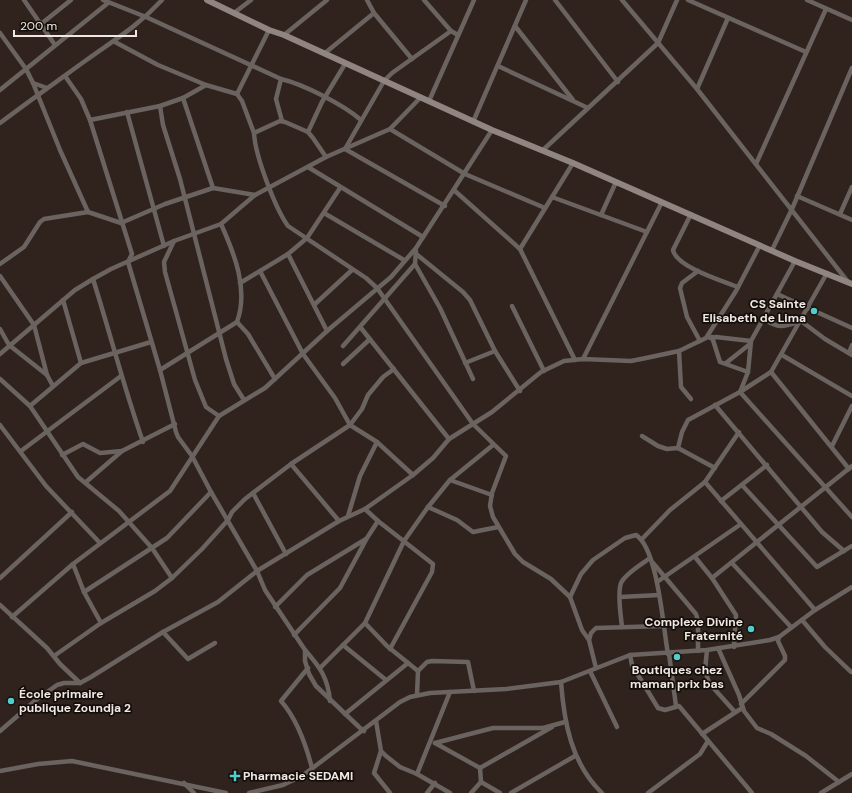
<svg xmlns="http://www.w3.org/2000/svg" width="852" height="793" font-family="'DM Sans',sans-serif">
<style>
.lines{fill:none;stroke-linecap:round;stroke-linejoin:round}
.street{stroke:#6a6360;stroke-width:4.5}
.secondary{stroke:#908581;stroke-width:6}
.poi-dot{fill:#52cdcc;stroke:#140e0b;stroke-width:1.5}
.labels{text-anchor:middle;stroke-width:3.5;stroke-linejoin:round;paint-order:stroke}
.poi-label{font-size:12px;font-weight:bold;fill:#f1e8e4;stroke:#140e0b;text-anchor:end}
</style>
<rect width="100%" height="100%" fill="#30231d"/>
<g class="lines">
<!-- street -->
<g class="street">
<polyline points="24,0 55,45"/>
<path d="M103 0 146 17 281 79C303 84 344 105 361 120"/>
<polyline points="367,0 374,13 412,59"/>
<polyline points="424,0 451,31 458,35"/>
<polyline points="555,0 618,82"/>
<polyline points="622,0 697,89 848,282"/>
<polyline points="688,0 806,52"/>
<polyline points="807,0 852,20"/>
<polyline points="234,13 251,0"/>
<polyline points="41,24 71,0"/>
<polyline points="515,26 573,100"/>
<polyline points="0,33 26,69 33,83 60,150 88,212"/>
<polyline points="284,35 327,0"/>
<polyline points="115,42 158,65 206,85 237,94 242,101 254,133"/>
<polyline points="325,53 374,13"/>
<polyline points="498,66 588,108"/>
<polyline points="65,76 81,99 90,120 132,254 128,262 160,370 176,432 178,437 192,456 211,492 257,571 265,590 305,650 305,661 309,674 316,686 359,727 364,731"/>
<polyline points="281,79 276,99 282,121"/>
<polyline points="33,83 47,88"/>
<polyline points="697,89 728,18"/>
<polyline points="0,90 108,3"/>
<polyline points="237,94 269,30"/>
<polyline points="183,98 213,188"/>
<polyline points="429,101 474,0"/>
<polyline points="160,106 163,125 180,179 226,359 234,384 244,400"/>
<polyline points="127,112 164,246"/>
<polyline points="90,120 160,106 183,98 206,85"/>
<polyline points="473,122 526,0"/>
<path d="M0 123C28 102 56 82 85 61 114 40 137 27 162 0"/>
<polyline points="390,129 465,174 545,208"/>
<polyline points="308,132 322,102 345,64"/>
<polyline points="345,149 384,81 392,73 451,31"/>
<polyline points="345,149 445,206"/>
<polyline points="543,150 658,43 677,0"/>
<path d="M326 157 313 138 308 132 285 122 280 121 254 133C255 155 275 208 288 226L366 278 377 288 473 424 506 456 492 493 490 506 493 517 515 554 523 562 551 579 570 597 582 630 589 640 596 668"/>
<polyline points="756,164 826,9"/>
<polyline points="308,167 423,237"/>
<polyline points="455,191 520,249 575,360"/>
<polyline points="797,196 852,220"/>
<polyline points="552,197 647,232"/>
<polyline points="324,213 404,260"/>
<path d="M691 214 673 250C676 267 723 281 738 287"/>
<polyline points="840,214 852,187"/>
<polyline points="601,215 616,182"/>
<polyline points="174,241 164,262 165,272 195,380 206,407 219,416"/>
<polyline points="520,249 573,163"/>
<polyline points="772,250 792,209 852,68"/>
<polyline points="415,253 463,292 470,300 495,351 520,391"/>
<polyline points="288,254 327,331"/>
<polyline points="0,264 24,247 40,222 44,219 88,212 121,223 165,204 213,188 255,195"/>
<polyline points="415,264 440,308 473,379"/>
<polyline points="260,271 303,354 335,398 350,425 377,442 413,475"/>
<polyline points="698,271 682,283 680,288 687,317 700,341"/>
<polyline points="0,276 34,325 47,375 53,386"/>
<path d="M93 279C110 333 124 388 143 442"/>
<polyline points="240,283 288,254 307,238 340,188"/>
<polyline points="777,294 852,328"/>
<polyline points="63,300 81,363"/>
<polyline points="315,304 352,270"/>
<polyline points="512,306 544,371"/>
<path d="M763 319C780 329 783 327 801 321L825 339 852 355"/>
<polyline points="237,322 248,334 275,379"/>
<polyline points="361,328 449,439"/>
<polyline points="0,329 9,345 47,375"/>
<polyline points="712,337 720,362 748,372"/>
<polyline points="710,338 716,337 751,341"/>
<polyline points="343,346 415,264 416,251"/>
<polyline points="679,351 681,387 691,399"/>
<polyline points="849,353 852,345"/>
<polyline points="0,354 75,290 93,279 111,269 174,241 221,224 255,195 326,157 390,129 421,97"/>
<polyline points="782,355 852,396"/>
<polyline points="583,359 662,202"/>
<polyline points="465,363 495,351"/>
<polyline points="726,363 750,344"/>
<polyline points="343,364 370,339"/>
<path d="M160 370 237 322C249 289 234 253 221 224"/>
<polyline points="771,372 849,469"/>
<polyline points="0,379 30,406 78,477 119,511 152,548 172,578"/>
<polyline points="740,392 852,517"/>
<polyline points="740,392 748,372 751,341 795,261"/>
<polyline points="715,405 822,532 844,551"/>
<polyline points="30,406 81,363 151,342"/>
<polyline points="0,425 46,486 100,543"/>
<polyline points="642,436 658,446 667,449 678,448 715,468"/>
<polyline points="832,446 852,406"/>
<polyline points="678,448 682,432 688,420 740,392 771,372 827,273"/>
<polyline points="21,451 121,376"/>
<polyline points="62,455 83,444 100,453 122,451"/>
<polyline points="291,464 339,521"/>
<polyline points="450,480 492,495"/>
<polyline points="86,482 122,451 175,424"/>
<polyline points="705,482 815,610"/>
<polyline points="742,485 817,567 852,546"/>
<polyline points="253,493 286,554"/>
<polyline points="721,501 767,465"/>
<polyline points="428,507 457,520 473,532 498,527"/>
<polyline points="348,516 360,476 377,442"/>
<polyline points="378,521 433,564 432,572 390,649"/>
<polyline points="642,539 670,510 705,482 739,432"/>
<polyline points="695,557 712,578 736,615 734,647"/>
<polyline points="653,563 696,614 698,621 698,651"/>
<polyline points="732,563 791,627"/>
<polyline points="73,564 84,592 101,623"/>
<polyline points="0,578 72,512"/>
<polyline points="712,578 852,466"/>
<polyline points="657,582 741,524"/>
<polyline points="84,592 167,538 211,492"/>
<path d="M570 597 581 574 593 560 625 538 636 535C658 549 663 627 668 654"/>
<polyline points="620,597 659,595"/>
<polyline points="0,605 47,648 60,664 80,683"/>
<polyline points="275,607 307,575 366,539"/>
<polyline points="12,617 73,564 170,491 219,416 265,388 327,331 391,277 416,248 492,130"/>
<polyline points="802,620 825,647 851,672"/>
<polyline points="365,623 387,646 418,671"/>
<path d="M622 627C621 616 617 594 621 583 626 573 641 565 650 558"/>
<polyline points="163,632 188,659 215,643"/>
<polyline points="294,635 340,588 367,538 378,521 365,509"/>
<polyline points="589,640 591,633 596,628 663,626"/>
<polyline points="343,645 386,680"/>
<polyline points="718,648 739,695 744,711 757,728 771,734 806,756 839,782"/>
<path d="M305 650C320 667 328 678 330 701"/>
<polyline points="707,650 705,670 709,683 735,712"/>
<polyline points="669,654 676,706"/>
<polyline points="630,655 632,665 658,708 665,710 679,706 752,793"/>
<polyline points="54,656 101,623 155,591 172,578 202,549 228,520 232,512 245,499 291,464 350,425 362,409 368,395 383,377 394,369"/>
<path d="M308 668 281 701C297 719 306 745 312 768"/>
<polyline points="320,668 365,623 404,541 428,507 450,480 493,445"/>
<polyline points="590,671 617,727"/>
<path d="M561 682C564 722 571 763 602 793"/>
<polyline points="417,695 418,671 427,662 432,661 468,662 474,691"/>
<polyline points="741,704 785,660 785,656 778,641 779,637"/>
<polyline points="345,714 408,663"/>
<polyline points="376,721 381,751 386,756 400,767 417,774 450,793"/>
<polyline points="0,731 36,700 57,685 64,683 80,683 91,677 163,632 218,602 257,571 339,521 365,509 413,475 433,458 449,439 492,412 541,372 564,361 583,359 631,361 646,358 679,351 706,338 736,291 760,245"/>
<polyline points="702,734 742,708"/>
<polyline points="435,743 493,728 543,728 565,722"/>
<polyline points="435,743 480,768"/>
<polyline points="381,751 374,773 390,793"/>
<polyline points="480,768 552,727"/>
<polyline points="0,771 38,764 72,761 226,793"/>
<polyline points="417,774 450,692"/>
<polyline points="481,782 500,793"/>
<polyline points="184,783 194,793"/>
<polyline points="249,793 283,785 302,776 400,702 410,697 430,693 506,689 561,682 630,655 707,650 770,640 779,637 815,610 852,587"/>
<polyline points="427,793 435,783"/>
<polyline points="471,793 481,782 480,768"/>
<polyline points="511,793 575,756"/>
<polyline points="648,793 700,754 708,741"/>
<polyline points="821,793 852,774"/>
</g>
<!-- secondary -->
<polyline class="secondary" points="207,0 269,30 284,35 492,130 573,163 795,261 852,284"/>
</g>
<!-- markers -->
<g class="poi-dot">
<circle cx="814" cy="311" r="4"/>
<circle cx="751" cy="629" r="4"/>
<circle cx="677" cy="657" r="4"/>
<circle cx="11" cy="701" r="4"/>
<path d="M233 770h4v4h4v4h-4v4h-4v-4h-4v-4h4z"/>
</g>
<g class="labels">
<!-- poi labels -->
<g class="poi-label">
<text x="806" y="308">CS Sainte<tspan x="806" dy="14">Elisabeth de Lima</tspan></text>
<text x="743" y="626">Complexe Divine<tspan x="743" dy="14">Fraternité</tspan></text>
<text x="677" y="674" text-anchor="middle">Boutiques chez<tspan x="677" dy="14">maman prix bas</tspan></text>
<text x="19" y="698" text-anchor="start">École primaire<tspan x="19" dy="14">publique Zoundja 2</tspan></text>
<text x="243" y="780" text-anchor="start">Pharmacie SEDAMI</text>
</g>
</g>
<!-- scale -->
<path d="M14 30v6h122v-6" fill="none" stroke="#f1e8e4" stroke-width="2"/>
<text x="20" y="30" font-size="12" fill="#f1e8e4" stroke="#140e0b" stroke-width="3" paint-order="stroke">200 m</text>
</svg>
